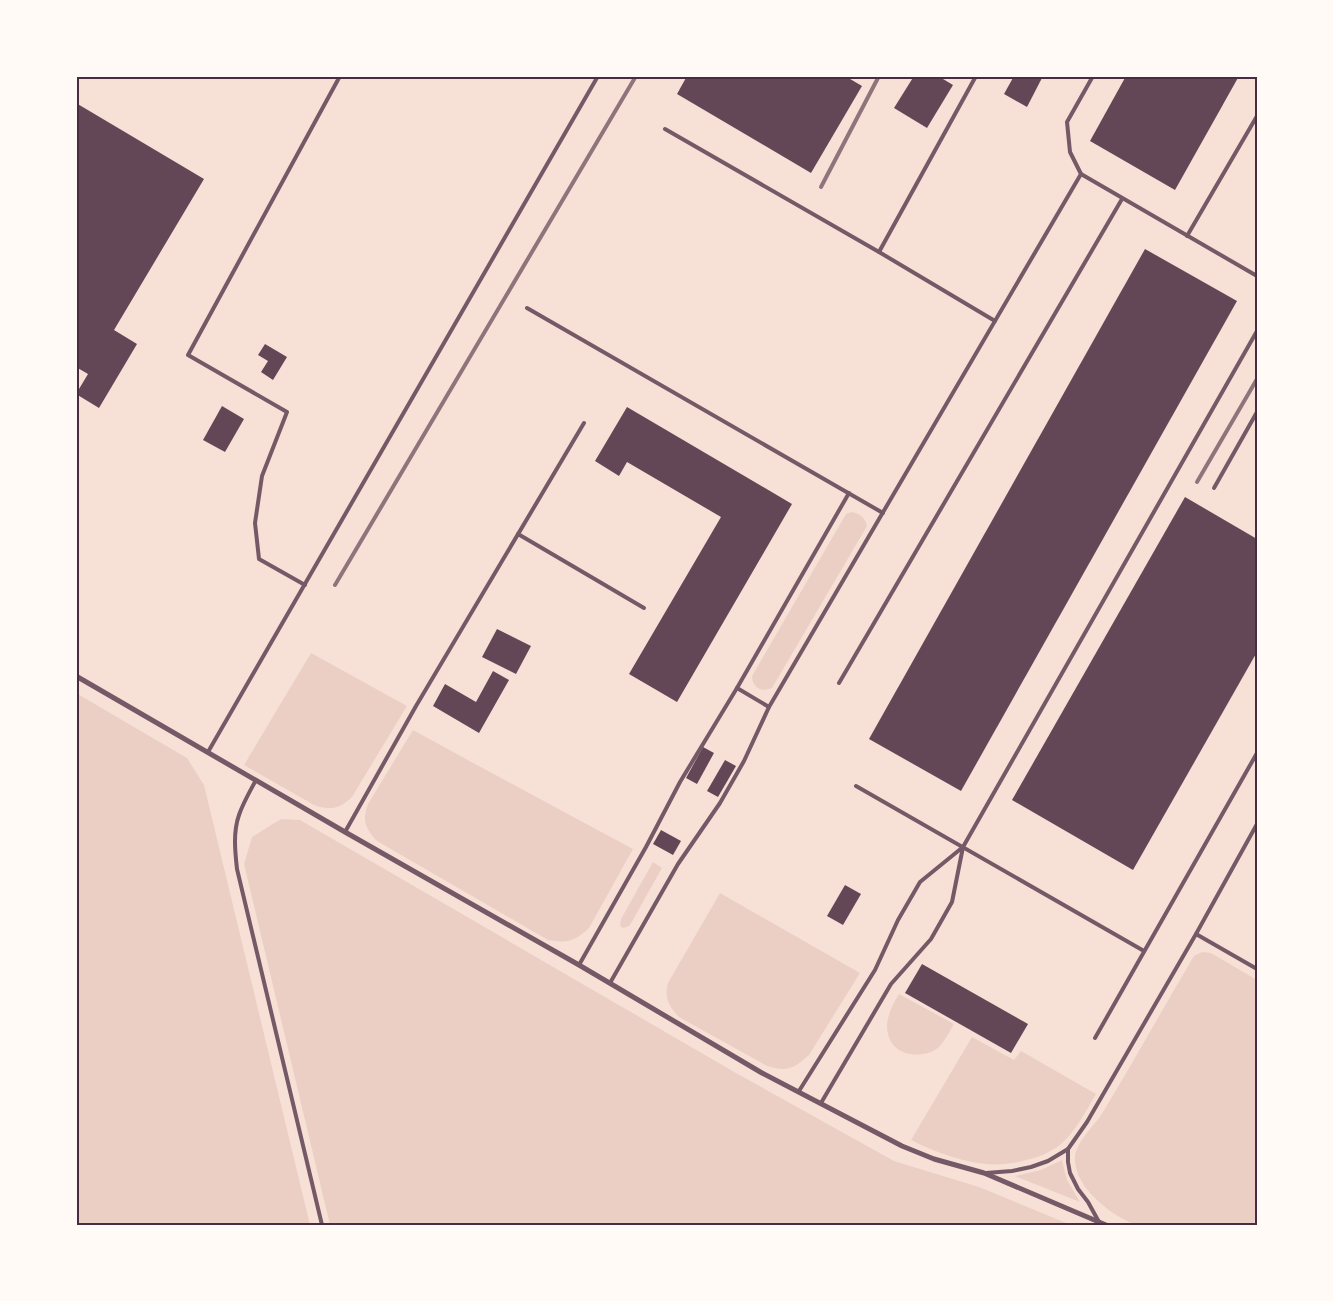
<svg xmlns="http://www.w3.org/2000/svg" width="1333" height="1301" font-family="'Noto Serif',serif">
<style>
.green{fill:#ebcfc5}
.building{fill:#644757}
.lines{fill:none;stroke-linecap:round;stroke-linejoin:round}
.service{stroke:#755966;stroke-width:4}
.minor{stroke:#755966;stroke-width:5}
.rail{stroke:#8f747c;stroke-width:4}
.neatline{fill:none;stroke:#4a2c40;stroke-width:2}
</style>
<rect width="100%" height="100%" fill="#f7e1d7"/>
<!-- green -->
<g class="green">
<path d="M852 512C860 514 865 517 867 526L772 688C761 693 752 687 752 676L846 514Z"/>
<path d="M311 653 407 706 352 797C339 809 331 811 314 805L244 765Z"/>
<polygon points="76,693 187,758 204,785 310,1225 76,1225"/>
<path d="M413 730 477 765 633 849 589 928C574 942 567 943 548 940L377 841C365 829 362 820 368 804Z"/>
<polygon points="281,819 300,820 736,1073 894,1161 979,1187 1071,1225 330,1225 244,864 252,837"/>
<polygon points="653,862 662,868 630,925 627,927 623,928 620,926 621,919"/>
<path d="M720 893 860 973 809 1055C793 1069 788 1072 767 1066L679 1017C668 1005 664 998 668 983Z"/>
<path d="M1202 952 1211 953 1257 980V1212L1254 1225H1136C1112 1216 1073 1187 1075 1157 1076 1142 1095 1125 1103 1112 1134 1061 1163 1008 1194 956Z"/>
<path d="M899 994 954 1024C949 1032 945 1041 939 1047 929 1056 910 1057 899 1050 891 1045 887 1035 887 1027 887 1015 893 1004 899 994Z"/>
<path d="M972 1037 1014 1060 1021 1051 1096 1094C1086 1111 1076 1131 1061 1144 1051 1152 1038 1158 1026 1160 1019 1162 1011 1164 1003 1164 974 1167 937 1153 911 1140Z"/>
<polygon points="1062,1160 1067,1180 1080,1202 1015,1176 1041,1170"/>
</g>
<!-- building -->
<g class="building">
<polygon points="687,76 845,76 862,86 811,173 677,94"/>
<polygon points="914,76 938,76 953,85 927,128 894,108"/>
<polygon points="1014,76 1043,76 1027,107 1004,94"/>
<polygon points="1126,76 1239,76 1175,190 1090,141"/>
<polygon points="76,103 204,179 114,330 137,344 99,408 76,394 88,374 76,367"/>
<polygon points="1145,249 1237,301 961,791 869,739"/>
<polygon points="265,344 287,357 273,380 261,372 268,361 258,355"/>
<polygon points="222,406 244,419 225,452 203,440"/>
<polygon points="627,407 792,504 677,702 629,674 721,517 627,462 619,476 595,461"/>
<polygon points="1185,497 1257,539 1257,652 1133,870 1012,800"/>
<polygon points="497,629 531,646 516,674 482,657"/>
<polygon points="493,671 509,680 479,733 433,706 445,684 476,702"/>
<polygon points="703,747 714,753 697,784 686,778"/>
<polygon points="725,760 736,766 718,797 707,791"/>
<polygon points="661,830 681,841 673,855 653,844"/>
<polygon points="845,885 861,894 843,925 827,916"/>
<polygon points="922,964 1028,1024 1011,1053 905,993"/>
</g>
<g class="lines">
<!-- service -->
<g class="service">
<polyline points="1093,76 1067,122 1070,152 1081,174 1257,276"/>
<polyline points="665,129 879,252 995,321"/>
<polyline points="1187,236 1257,116"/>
<polyline points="879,252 976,76"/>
<polyline points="527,308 883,513"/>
<polyline points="1214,488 1257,412"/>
<polyline points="518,534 644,608"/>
<polyline points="305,585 259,559 255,523 262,476 287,412 188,355 340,76"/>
<polyline points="839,683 1122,199"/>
<polyline points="737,688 769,707"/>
<polyline points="208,752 598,76"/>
<path d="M256 780C250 791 243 803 239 815 233 832 235 851 237 869L322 1225"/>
<polyline points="856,786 1144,951"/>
<polyline points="345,832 416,706 584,423"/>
<polyline points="1196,934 1257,969"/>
<polyline points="579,965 646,847 680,782 737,688 849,493"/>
<polyline points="610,983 678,864 720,803 744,761 769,707 1081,174"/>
<polyline points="1095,1038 1257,753"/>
<polyline points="799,1091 875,970 898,920 920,882 963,847"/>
<polyline points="821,1103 891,984 931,939 952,902 963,847 1257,331"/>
<polyline points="1068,1149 1068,1162 1070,1173 1078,1189 1088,1202 1099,1222"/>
<polyline points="986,1173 1012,1171 1031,1167 1048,1161 1068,1149 1087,1122 1196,934 1257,824"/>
</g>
<!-- minor -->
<polyline class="minor" points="76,676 345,832 579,965 762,1073 902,1146 934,1159 984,1173 1106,1225"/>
<!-- rail -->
<g class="rail">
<polyline points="821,187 879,76"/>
<polyline points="1197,482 1257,379"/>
<polyline points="335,585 636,76"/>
</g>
</g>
<!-- border -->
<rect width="1333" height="1301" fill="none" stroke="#fffaf5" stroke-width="155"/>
<rect x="78" y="78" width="1178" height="1146" class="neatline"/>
</svg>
